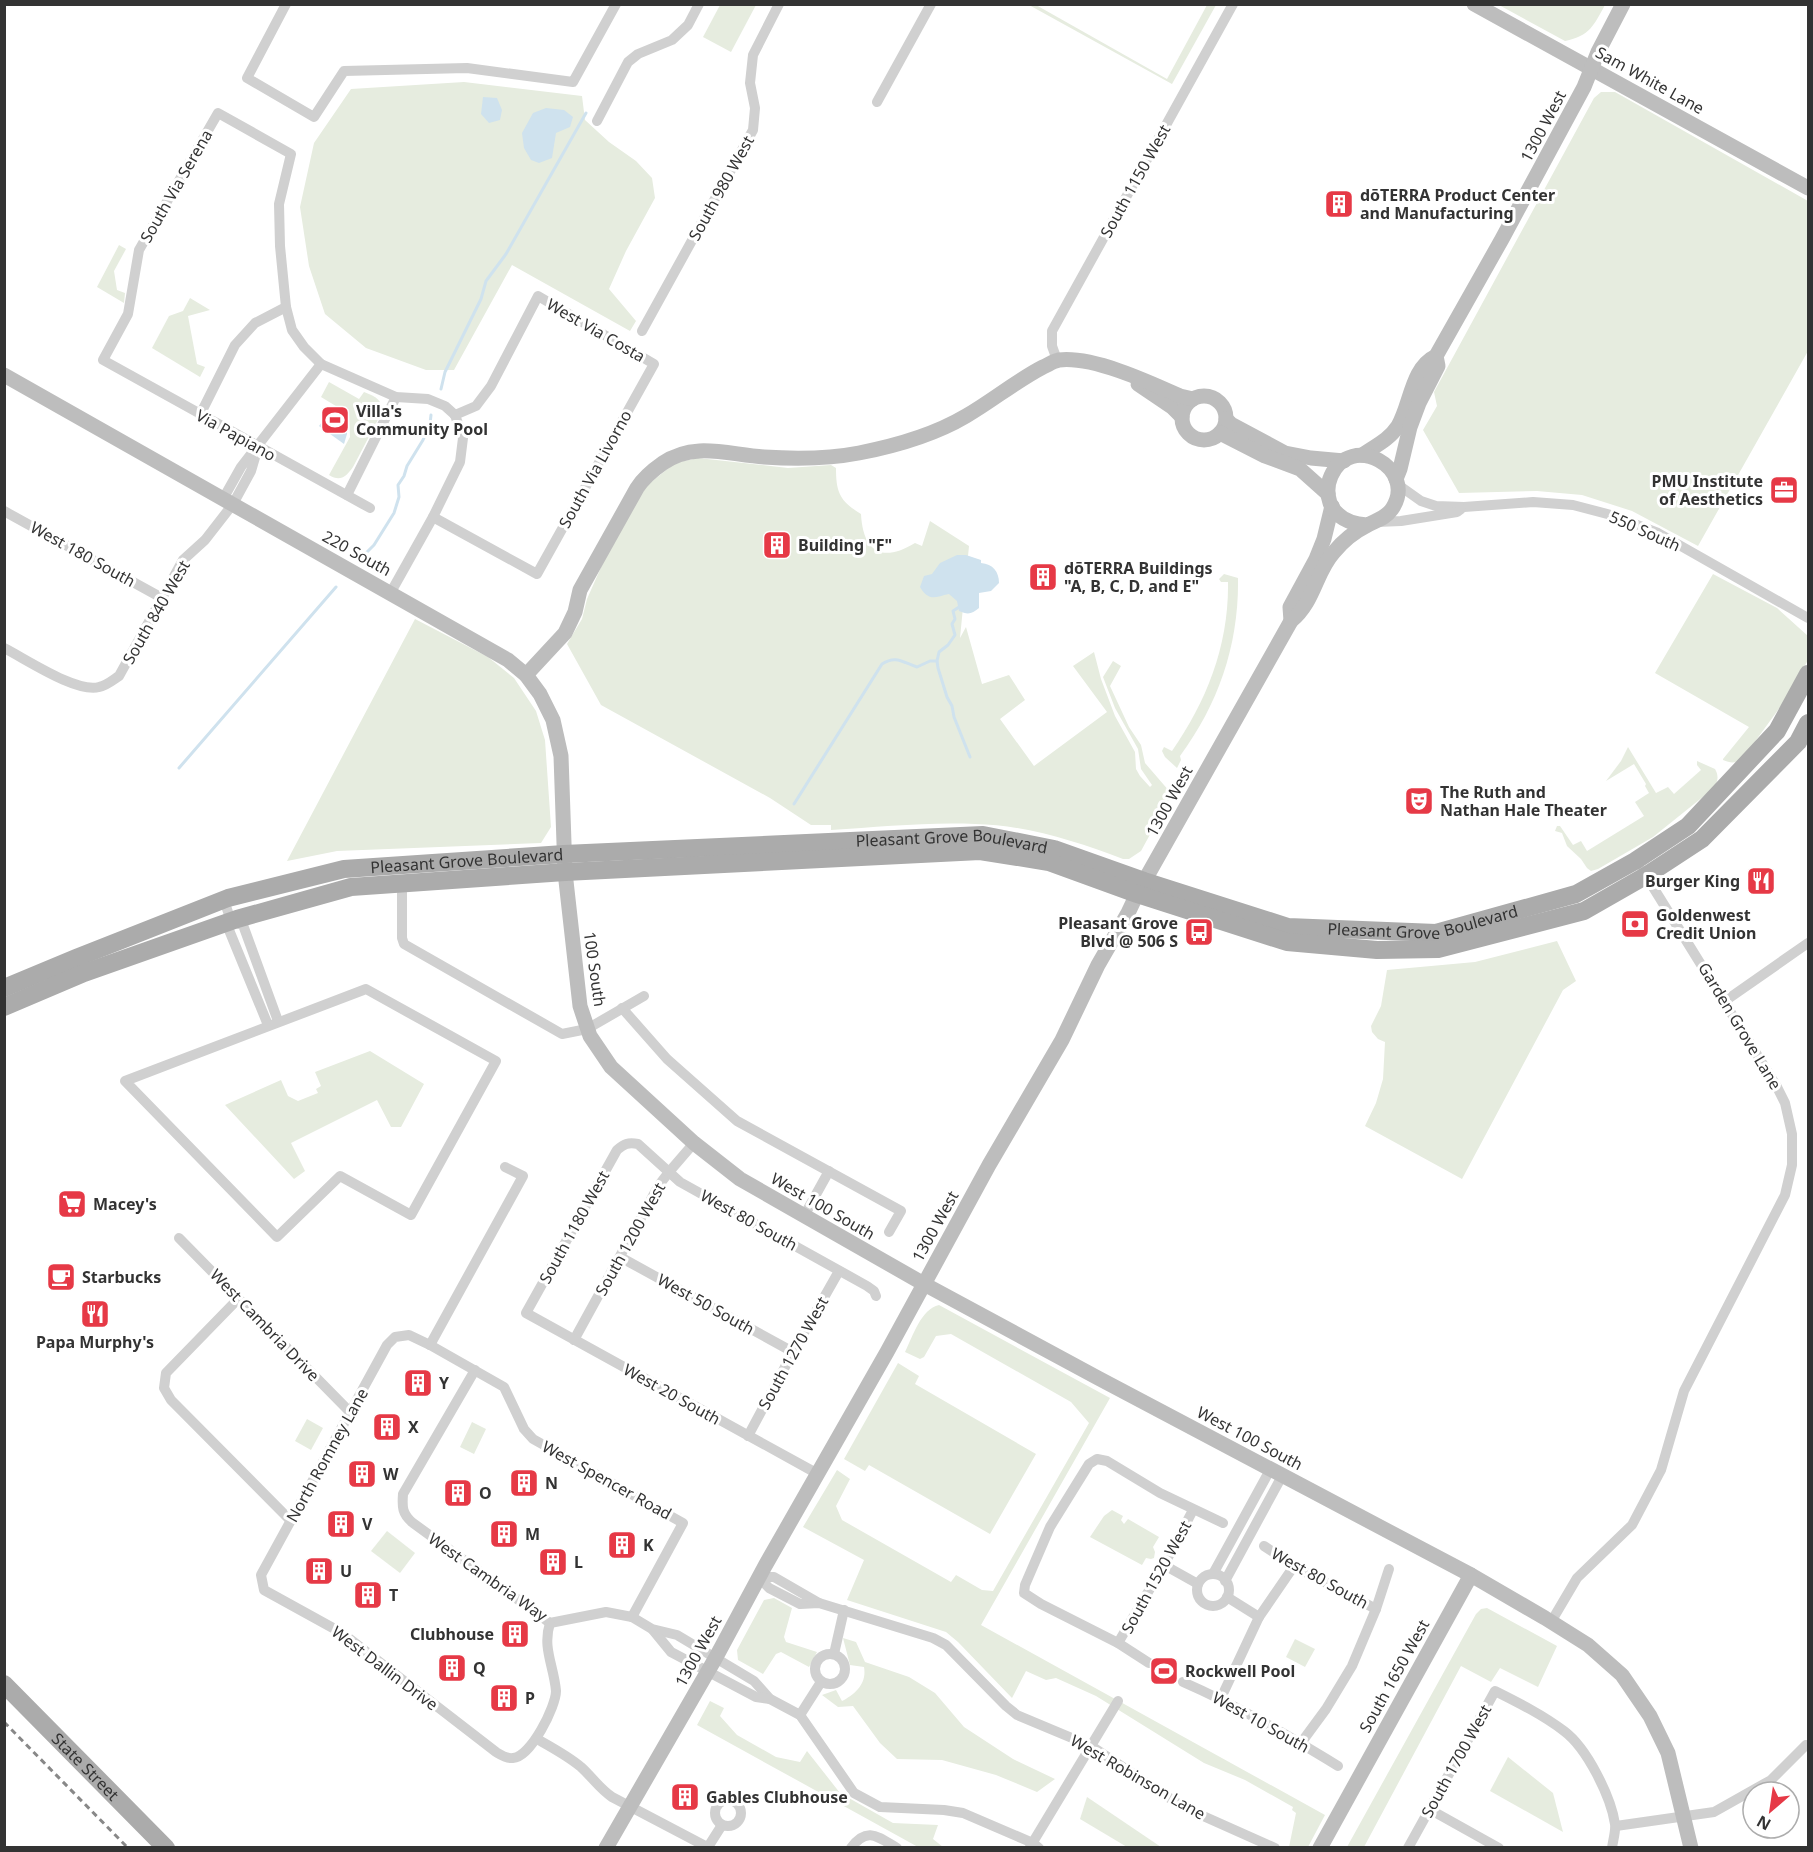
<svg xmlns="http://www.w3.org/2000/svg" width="1813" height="1852" font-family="'Noto Sans',sans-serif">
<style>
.green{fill:#e6ecdf}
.water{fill:#cfe2ee}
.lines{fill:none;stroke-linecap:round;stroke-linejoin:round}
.stream{stroke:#cfe2ee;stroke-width:3}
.street{stroke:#d0d0d0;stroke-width:10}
.secondary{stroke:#bdbdbd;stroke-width:15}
.primary{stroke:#ababab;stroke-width:18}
.rail{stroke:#888;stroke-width:3;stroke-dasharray:6 4.5;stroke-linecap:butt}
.labels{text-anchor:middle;stroke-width:6;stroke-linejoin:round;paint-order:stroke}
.street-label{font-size:16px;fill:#333;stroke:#fff}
.poi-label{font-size:16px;font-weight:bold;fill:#333;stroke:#fff;text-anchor:start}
</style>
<rect width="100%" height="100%" fill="#fff"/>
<!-- green -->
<g class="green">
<polygon points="720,5 756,5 731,52 703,37"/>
<polygon points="1029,5 1036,5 1167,79 1207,5 1216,5 1172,84"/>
<path d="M1499 5H1605C1594 25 1590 36 1565 41Z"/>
<polygon points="464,82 582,96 585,120 609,142 636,161 652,178 655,198 626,251 609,289 636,321 630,331 512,265 454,370 426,370 366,348 325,314 309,266 300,207 314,143 351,89"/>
<polygon points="1601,92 1615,92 1808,201 1808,351 1698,546 1632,511 1582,495 1537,491 1459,493 1423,430 1437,406 1434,392 1594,98"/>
<polygon points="119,245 126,249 114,271 117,290 125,293 124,303 97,287"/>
<polygon points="190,298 210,310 188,316 197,364 205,367 200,377 152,348 169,316 183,311"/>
<path d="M329 382 359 399 364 392C374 396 383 399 382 412L353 467C346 477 340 482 329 475L350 437 349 414 321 397Z"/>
<path d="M698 458 788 468 831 465 836 468C836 493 840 501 861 514 863 552 882 563 915 543L922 546 930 521 969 546 960 638 966 627 982 684 1009 675 1025 700 1000 719 1034 766 1107 712 1073 666 1094 652 1101 679 1115 716 1135 752 1136 769 1140 776 1150 787 1152 785 1141 769 1138 749 1115 708 1103 677 1113 661 1121 666 1110 686 1129 727 1141 745 1145 763 1170 792 1171 796 1141 851 1129 859H1123C1075 841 1026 825 975 824 927 822 879 827 831 830V825H811L770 798 601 705 567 644 582 619 587 599 610 547 645 487 675 463Z"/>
<path d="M1224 574 1238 578C1239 644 1219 703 1180 756L1181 760 1177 768 1165 757 1162 751 1164 747 1172 751C1207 701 1229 645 1228 582H1221L1219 579Z"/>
<path d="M1713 574 1777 608 1808 636V660L1786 699 1743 758C1736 763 1732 764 1723 760V759L1749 727 1655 673Z"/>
<polygon points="415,619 488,657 514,678 536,711 545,740 551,827 541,843 337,851 287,861"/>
<path d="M1628 747 1656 793 1668 787 1674 794 1701 770 1697 765V761L1715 769C1719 776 1718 781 1714 788L1653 837 1598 869 1591 871 1587 868 1581 859 1567 846 1562 833 1555 831 1557 826H1560L1573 845 1581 841 1587 851 1644 816 1635 802 1649 793 1645 786 1646 784 1634 764 1606 781 1621 761Z"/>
<polygon points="1557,941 1576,981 1563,990 1462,1179 1365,1126 1376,1103 1383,1079 1385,1042 1378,1039 1372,1032 1371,1026 1381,1006 1387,970 1475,962"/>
<polygon points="370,1051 424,1084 401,1127 391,1127 377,1100 291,1143 305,1171 294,1179 225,1105 281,1080 288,1096 298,1101 318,1093 316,1089 321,1086 315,1072"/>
<path d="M939 1305 1110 1398 981 1625 1325 1815 1308 1847H1289L1296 1813 1292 1810 1293 1807 1245 1780 1204 1763 1096 1696 1056 1678 1046 1680 1026 1671 1012 1698 958 1642 946 1632 847 1600 864 1560 803 1527 837 1470 850 1479 836 1506 842 1520 951 1582 956 1575 982 1590 993 1591 1089 1423 1071 1402 951 1334 936 1336 924 1357 920 1359 905 1352C913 1336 921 1309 939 1305Z"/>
<polygon points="898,1363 919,1376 915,1384 1036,1454 990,1534 869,1465 865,1471 844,1459"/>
<polygon points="307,1419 323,1428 311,1450 295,1441"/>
<polygon points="472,1422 486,1429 474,1454 460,1447"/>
<polygon points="1112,1510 1123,1516 1121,1520 1124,1524 1128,1519 1159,1537 1153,1547 1155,1552 1154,1558 1151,1559 1146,1558 1142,1565 1090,1537 1104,1516"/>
<polygon points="387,1531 415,1553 400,1573 371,1551"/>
<polygon points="774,1598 792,1608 784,1637 786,1642 817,1652 809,1667 781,1652 776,1654 763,1674 738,1660 737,1650 764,1600"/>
<polygon points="1487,1608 1557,1646 1538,1687 1500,1668 1491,1682 1461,1666 1364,1847 1347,1847 1476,1614 1481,1609"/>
<path d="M843 1638 856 1642 865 1662 909 1677 935 1693 964 1727 1013 1759 1055 1779 1037 1792 996 1775 942 1760 897 1759 880 1743 853 1706 838 1707 822 1695 836 1690 842 1701C855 1694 867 1684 864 1667L850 1665Z"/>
<polygon points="1295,1639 1315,1649 1305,1667 1286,1657"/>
<polygon points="710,1701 724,1708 720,1716 737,1735 776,1757 800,1762 807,1751 840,1793 893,1823 938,1825 933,1839 943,1847 918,1847 697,1725"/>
<polygon points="1508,1757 1553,1793 1563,1832 1490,1791"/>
<polygon points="1087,1797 1161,1847 1127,1847 1080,1819"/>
</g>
<!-- water -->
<g class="water">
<polygon points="483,97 497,98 502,110 500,120 489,123 481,114"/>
<polygon points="546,108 564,110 573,117 570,127 556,133 552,158 539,163 531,160 524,148 522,133 533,113"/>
<polygon points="334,406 346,414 347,434 344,444 319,426"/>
<path d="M957 555H966L981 560V563C993 564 999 572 999 583L991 591 979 593V608C972 614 968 615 959 611L957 601 949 594C935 597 929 602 920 587L924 576 932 574 940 563Z"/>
</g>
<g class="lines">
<!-- stream -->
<g class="stream">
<polyline points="441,389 445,372 481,299 486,281 506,254 586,113"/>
<polyline points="362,557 374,545 394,513 399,497 398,485 404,476 407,466 423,440 430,424 431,415"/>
<polyline points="959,607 953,611 955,619 952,624 955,635 948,645 939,652 937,661 938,668 947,697 952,706 954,717 970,757"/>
<polyline points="179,768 336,587"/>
<path d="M794 804 882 664C896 655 902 662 917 667L930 661H937"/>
</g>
<!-- street -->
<g class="street">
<polyline points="286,4 247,78 314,117 344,71 467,68 573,82 616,4"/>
<polyline points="877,102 931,4"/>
<polyline points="597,121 628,62 638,54 672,40 688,25 699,4"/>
<polyline points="642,331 753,130 755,108 750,83 753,55 779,4"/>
<polyline points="1057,360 1052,346 1052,331 1233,4"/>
<polyline points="200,415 235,345 255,323 286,307"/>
<polyline points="1397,484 1421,501 1436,506 1464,507 1533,502 1573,505 1611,515 1658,533 1808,618"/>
<polyline points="347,495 396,397"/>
<polyline points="223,499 241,467 321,364"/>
<polyline points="370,508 103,360 128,314 139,250 218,113 291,154 279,204 280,246 286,307 292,330 304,347 321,364 396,397 428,399 445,406 455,415"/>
<polyline points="4,511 162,598"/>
<polyline points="433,517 537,574 654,364 538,296 491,386 476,406 455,415"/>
<polyline points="1377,522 1401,521 1457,512 1461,509"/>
<polyline points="391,592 433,517 460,462 463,438 455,415"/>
<path d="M4 648C26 659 76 693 99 687 106 686 113 680 119 676L183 560 205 540 233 504 251 471 258 447"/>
<polyline points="402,883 402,938 404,944 562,1034 587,1029 644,996"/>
<polyline points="224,900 231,921 229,930 268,1025"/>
<polyline points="232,922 243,925 278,1021"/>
<polygon points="366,989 496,1061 411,1215 340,1176 277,1237 125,1081"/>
<polyline points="1725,1001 1808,943"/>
<polyline points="622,1008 667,1059 737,1121 901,1211 889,1232"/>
<polyline points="804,1216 829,1171"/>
<polyline points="179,1238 350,1412"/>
<polyline points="620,1257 793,1352"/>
<polyline points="238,1299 166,1373 164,1388 171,1400 291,1521"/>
<polyline points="574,1340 659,1185 669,1172 694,1143"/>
<polyline points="430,1345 523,1176 505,1167"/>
<path d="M475 1370 403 1494C402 1507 402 1514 413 1523L550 1623 606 1612 632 1617 652 1629 677 1635 754 1681 770 1699 800 1715 854 1793 880 1807 944 1810 963 1813 1033 1843 1039 1848"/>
<polyline points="748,1436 793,1352 839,1271"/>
<path d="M818 1474 526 1313 617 1150C624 1144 628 1142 638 1144L680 1182 867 1286 874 1291 876 1296"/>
<polyline points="1264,1546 1294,1566 1376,1609"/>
<polyline points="1164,1565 1198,1584"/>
<polyline points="1213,1574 1270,1470"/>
<circle cx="1213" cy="1590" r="16"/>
<polyline points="759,1577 769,1588 800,1604 819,1603 933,1638 946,1645 1006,1706 1017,1715 1091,1746 1183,1807 1275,1848"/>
<polyline points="759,1577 774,1577 819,1603"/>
<polyline points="1225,1581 1282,1476"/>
<polyline points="1227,1597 1259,1617"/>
<polyline points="1551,1622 1577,1578 1632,1525 1661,1470 1684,1391 1785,1195 1792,1165 1792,1134 1785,1103 1777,1087 1643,871"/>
<path d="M550 1623C542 1648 554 1666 556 1691 556 1706 531 1757 513 1758 507 1759 501 1755 496 1752L342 1633 264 1590 261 1575 387 1345 395 1337 409 1335 430 1345 504 1387 524 1429 533 1439 683 1523 632 1617"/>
<polyline points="653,1630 671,1652 756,1697 770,1699"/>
<polyline points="1118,1643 1164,1565 1193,1510"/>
<circle cx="830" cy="1669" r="15"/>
<polyline points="834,1654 844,1610"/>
<polyline points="1149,1663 1118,1643 1041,1604 1024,1593 1025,1585 1050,1527 1089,1464 1097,1459 1107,1461 1160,1493 1223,1523"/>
<path d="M1183 1682C1238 1706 1287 1735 1338 1766"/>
<polyline points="1221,1698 1259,1617 1294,1566"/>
<polyline points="800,1715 821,1682"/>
<path d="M537 1739C553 1748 568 1756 581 1767 592 1777 600 1789 612 1797L709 1848"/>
<polyline points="1301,1743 1326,1709 1352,1666 1376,1609 1389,1569"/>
<circle cx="728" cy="1813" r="13"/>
<polyline points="1429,1809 1499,1848"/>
<polyline points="1616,1826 1714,1812 1771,1780 1806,1745"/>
<polyline points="708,1847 722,1825"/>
<polyline points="1030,1847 1118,1701"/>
<path d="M851 1848C867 1826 878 1837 897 1848"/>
<path d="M1408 1848 1495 1691C1519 1703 1543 1715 1564 1731 1587 1748 1611 1797 1615 1824 1616 1831 1613 1840 1612 1848"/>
</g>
<!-- secondary -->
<g class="secondary">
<polyline points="1474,4 1808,188"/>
<polyline points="4,375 508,660 526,675 540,694 553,720 561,756 565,872 580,1006 590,1036 611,1067 694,1143 740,1179 924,1284 1098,1378 1471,1575 1545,1618 1588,1645 1622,1675 1650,1716 1668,1753 1691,1848"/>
<polyline points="1138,384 1172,407 1182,417"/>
<circle cx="1204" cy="418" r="22"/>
<polyline points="1226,419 1231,424 1285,453 1311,458 1344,461"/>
<polyline points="1220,433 1265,456 1300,469 1328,494"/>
<path d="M1362 455C1375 446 1389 440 1398 426 1411 404 1411 368 1436 356L1502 239 1584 87 1598 52 1623 4"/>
<polyline points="1396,479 1400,469 1410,427 1419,403 1438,366 1436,356"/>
<polyline points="1291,621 1290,607 1316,559 1324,539 1332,506"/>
<path d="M526 675 565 633 575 612 580 590 637 488C644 477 653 470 663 463 695 441 729 455 764 457 795 459 828 459 859 453 895 446 934 435 966 416 992 401 1016 381 1043 367 1048 365 1053 361 1059 360 1093 356 1149 382 1180 396L1193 399"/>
<path d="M606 1848 715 1659 765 1566 887 1352 989 1165 1062 1040 1098 965 1128 913 1137 894 1291 621C1315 601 1315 573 1334 552 1343 541 1354 532 1366 526 1376 520 1385 519 1392 509 1419 468 1350 431 1331 476 1327 485 1327 494 1330 503 1337 519 1351 524 1367 525"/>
<polyline points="1320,1848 1471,1575"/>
</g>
<!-- primary -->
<g class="primary">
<path id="s1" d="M4 988 76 958 228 898 344 869 564 854 983 835 1054 849 1144 881 1288 927 1436 933 1576 894 1635 861 1688 826 1777 731 1808 674"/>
<polyline points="4,1007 84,973 237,919 351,887 565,872 980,851 1049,862 1137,894 1287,942 1377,950 1438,949 1584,911 1647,875 1702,839 1798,742 1808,723"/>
<path id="s2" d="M4 1684 166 1848"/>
</g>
<!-- rail -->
<polyline class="rail" points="4,1722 128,1848"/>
</g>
<!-- icons -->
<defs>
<g id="building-square" transform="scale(1.5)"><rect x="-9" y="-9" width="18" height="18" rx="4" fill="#e63946" stroke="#fff"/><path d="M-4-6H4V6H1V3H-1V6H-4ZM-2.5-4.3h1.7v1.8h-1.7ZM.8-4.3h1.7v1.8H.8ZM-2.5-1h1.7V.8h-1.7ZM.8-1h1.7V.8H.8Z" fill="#fff"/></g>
<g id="stadium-square" transform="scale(1.5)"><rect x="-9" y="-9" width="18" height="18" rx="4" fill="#e63946" stroke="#fff"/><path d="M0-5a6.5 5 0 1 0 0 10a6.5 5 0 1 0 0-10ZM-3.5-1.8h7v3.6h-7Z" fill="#fff"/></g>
<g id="office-square" transform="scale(1.5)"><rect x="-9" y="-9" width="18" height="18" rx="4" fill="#e63946" stroke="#fff"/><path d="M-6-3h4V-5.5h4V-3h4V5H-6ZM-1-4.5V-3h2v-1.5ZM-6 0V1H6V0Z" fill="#fff"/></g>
<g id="theatre-square" transform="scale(1.5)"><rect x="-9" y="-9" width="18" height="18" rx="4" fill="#e63946" stroke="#fff"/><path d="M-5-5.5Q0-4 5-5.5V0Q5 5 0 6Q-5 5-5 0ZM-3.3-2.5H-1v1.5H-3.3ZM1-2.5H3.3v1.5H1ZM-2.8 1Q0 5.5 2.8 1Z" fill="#fff"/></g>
<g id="restaurant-square" transform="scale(1.5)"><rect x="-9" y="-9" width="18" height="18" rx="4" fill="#e63946" stroke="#fff"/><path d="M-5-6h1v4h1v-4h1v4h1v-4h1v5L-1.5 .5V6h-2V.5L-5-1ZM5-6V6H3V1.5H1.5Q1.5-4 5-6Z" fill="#fff"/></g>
<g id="bank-square" transform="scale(1.5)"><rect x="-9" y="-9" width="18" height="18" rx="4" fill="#e63946" stroke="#fff"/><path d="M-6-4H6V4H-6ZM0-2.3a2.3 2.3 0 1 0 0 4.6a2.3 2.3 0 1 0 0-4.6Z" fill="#fff"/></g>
<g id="bus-square" transform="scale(1.5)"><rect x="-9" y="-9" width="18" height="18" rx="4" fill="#e63946" stroke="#fff"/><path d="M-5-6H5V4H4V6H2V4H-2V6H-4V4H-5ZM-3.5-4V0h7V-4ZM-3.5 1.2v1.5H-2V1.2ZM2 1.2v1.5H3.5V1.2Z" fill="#fff"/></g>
<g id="supermarket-square" transform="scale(1.5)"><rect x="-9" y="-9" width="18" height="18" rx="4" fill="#e63946" stroke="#fff"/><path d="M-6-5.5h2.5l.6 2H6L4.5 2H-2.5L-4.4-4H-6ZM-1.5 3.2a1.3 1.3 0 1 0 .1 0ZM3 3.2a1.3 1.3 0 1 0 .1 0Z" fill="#fff"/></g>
<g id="cafe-square" transform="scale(1.5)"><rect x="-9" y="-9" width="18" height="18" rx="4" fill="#e63946" stroke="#fff"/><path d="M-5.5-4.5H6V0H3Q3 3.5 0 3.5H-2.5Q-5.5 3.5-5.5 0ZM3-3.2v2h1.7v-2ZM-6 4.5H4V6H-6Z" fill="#fff"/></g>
</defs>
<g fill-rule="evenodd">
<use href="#building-square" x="1339" y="204"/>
<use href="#stadium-square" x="335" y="420"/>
<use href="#office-square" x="1784" y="490"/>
<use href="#building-square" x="777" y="545"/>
<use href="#building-square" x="1043" y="577"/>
<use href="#theatre-square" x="1419" y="801"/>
<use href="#restaurant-square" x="1761" y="881"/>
<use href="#bank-square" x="1635" y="924"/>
<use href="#bus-square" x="1199" y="932"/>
<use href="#supermarket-square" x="72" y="1204"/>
<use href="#cafe-square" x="61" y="1277"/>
<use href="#restaurant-square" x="95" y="1314"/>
<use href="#building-square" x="418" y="1383"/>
<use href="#building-square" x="387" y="1427"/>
<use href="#building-square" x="362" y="1474"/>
<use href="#building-square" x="524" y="1483"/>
<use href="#building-square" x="458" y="1493"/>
<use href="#building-square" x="341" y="1524"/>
<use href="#building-square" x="504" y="1534"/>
<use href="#building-square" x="622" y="1545"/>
<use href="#building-square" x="553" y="1562"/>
<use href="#building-square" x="319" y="1571"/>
<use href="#building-square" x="368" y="1595"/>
<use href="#building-square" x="515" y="1634"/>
<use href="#building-square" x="452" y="1668"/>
<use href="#stadium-square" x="1164" y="1671"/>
<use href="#building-square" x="504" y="1698"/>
<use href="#building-square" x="685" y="1797"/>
</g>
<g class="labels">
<!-- street labels -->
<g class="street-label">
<text transform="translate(1650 80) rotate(29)" y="6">Sam White Lane</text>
<text transform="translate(1543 126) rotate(-62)" y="6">1300 West</text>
<text transform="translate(1135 181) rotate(-61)" y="6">South 1150 West</text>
<text transform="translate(176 186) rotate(-60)" y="6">South Via Serena</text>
<text transform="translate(721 188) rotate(-61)" y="6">South 980 West</text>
<text transform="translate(596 330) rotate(30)" y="6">West Via Costa</text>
<text transform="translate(236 435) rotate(29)" y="6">Via Papiano</text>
<text transform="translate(595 469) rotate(-61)" y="6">South Via Livorno</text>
<text transform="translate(1645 531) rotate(24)" y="6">550 South</text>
<text transform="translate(357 553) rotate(29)" y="6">220 South</text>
<text transform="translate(83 554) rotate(29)" y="6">West 180 South</text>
<text transform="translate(156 612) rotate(-60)" y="6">South 840 West</text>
<text transform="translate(1169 801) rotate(-61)" y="6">1300 West</text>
<text dy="6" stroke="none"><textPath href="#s1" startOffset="970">Pleasant Grove Boulevard</textPath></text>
<text dy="6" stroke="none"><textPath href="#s1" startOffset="484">Pleasant Grove Boulevard</textPath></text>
<text dy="6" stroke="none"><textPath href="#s1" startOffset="1456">Pleasant Grove Boulevard</textPath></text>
<text transform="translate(595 969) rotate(82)" y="6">100 South</text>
<text transform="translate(1740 1026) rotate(59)" y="6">Garden Grove Lane</text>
<text transform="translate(823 1206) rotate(30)" y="6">West 100 South</text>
<text transform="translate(749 1220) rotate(29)" y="6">West 80 South</text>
<text transform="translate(935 1226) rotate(-61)" y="6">1300 West</text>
<text transform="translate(574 1227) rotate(-61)" y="6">South 1180 West</text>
<text transform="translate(630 1239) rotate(-61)" y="6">South 1200 West</text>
<text transform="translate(706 1304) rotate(29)" y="6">West 50 South</text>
<text transform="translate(265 1325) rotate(46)" y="6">West Cambria Drive</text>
<text transform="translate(793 1353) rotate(-61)" y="6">South 1270 West</text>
<text transform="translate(672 1394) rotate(29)" y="6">West 20 South</text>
<text transform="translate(1250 1438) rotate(28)" y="6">West 100 South</text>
<text transform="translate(327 1455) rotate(-61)" y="6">North Romney Lane</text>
<text transform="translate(607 1480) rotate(29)" y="6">West Spencer Road</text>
<text transform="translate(488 1577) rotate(35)" y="6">West Cambria Way</text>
<text transform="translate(1156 1577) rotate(-61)" y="6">South 1520 West</text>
<text transform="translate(1320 1578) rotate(29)" y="6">West 80 South</text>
<text transform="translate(698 1651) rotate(-61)" y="6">1300 West</text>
<text transform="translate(385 1668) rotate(37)" y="6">West Dallin Drive</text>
<text transform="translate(1394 1676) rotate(-61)" y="6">South 1650 West</text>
<text transform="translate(1261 1722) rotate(29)" y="6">West 10 South</text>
<text transform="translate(1456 1761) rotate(-61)" y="6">South 1700 West</text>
<text dy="6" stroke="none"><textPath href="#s2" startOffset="116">State Street</textPath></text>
<text transform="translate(1138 1777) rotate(30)" y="6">West Robinson Lane</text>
</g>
<!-- poi labels -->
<g class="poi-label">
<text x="1360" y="201">dōTERRA Product Center<tspan x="1360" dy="18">and Manufacturing</tspan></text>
<text x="356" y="417">Villa's<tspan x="356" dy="18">Community Pool</tspan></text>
<text x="1763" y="487" text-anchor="end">PMU Institute<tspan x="1763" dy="18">of Aesthetics</tspan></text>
<text x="798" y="551">Building "F"</text>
<text x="1064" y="574">dōTERRA Buildings<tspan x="1064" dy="18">"A, B, C, D, and E"</tspan></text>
<text x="1440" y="798">The Ruth and<tspan x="1440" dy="18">Nathan Hale Theater</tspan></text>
<text x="1740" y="887" text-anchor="end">Burger King</text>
<text x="1656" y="921">Goldenwest<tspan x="1656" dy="18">Credit Union</tspan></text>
<text x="1178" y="929" text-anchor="end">Pleasant Grove<tspan x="1178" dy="18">Blvd @ 506 S</tspan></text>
<text x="93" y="1210">Macey's</text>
<text x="82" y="1283">Starbucks</text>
<text x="95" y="1348" text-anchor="middle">Papa Murphy's</text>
<text x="439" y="1389">Y</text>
<text x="408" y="1433">X</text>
<text x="383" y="1480">W</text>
<text x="545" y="1489">N</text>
<text x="479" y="1499">O</text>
<text x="362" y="1530">V</text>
<text x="525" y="1540">M</text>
<text x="643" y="1551">K</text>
<text x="574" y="1568">L</text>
<text x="340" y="1577">U</text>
<text x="389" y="1601">T</text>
<text x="494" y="1640" text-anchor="end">Clubhouse</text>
<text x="473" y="1674">Q</text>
<text x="1185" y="1677">Rockwell Pool</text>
<text x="525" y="1704">P</text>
<text x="706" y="1803">Gables Clubhouse</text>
</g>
</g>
<!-- border -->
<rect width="1813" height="1852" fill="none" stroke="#333333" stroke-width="12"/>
<!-- north arrow -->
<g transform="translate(1771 1810) rotate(209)"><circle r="28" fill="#ffffff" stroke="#adadad" stroke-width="1.5"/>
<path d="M0-4.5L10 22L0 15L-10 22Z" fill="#e63946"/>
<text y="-9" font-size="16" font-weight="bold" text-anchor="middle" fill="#333333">N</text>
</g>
</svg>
